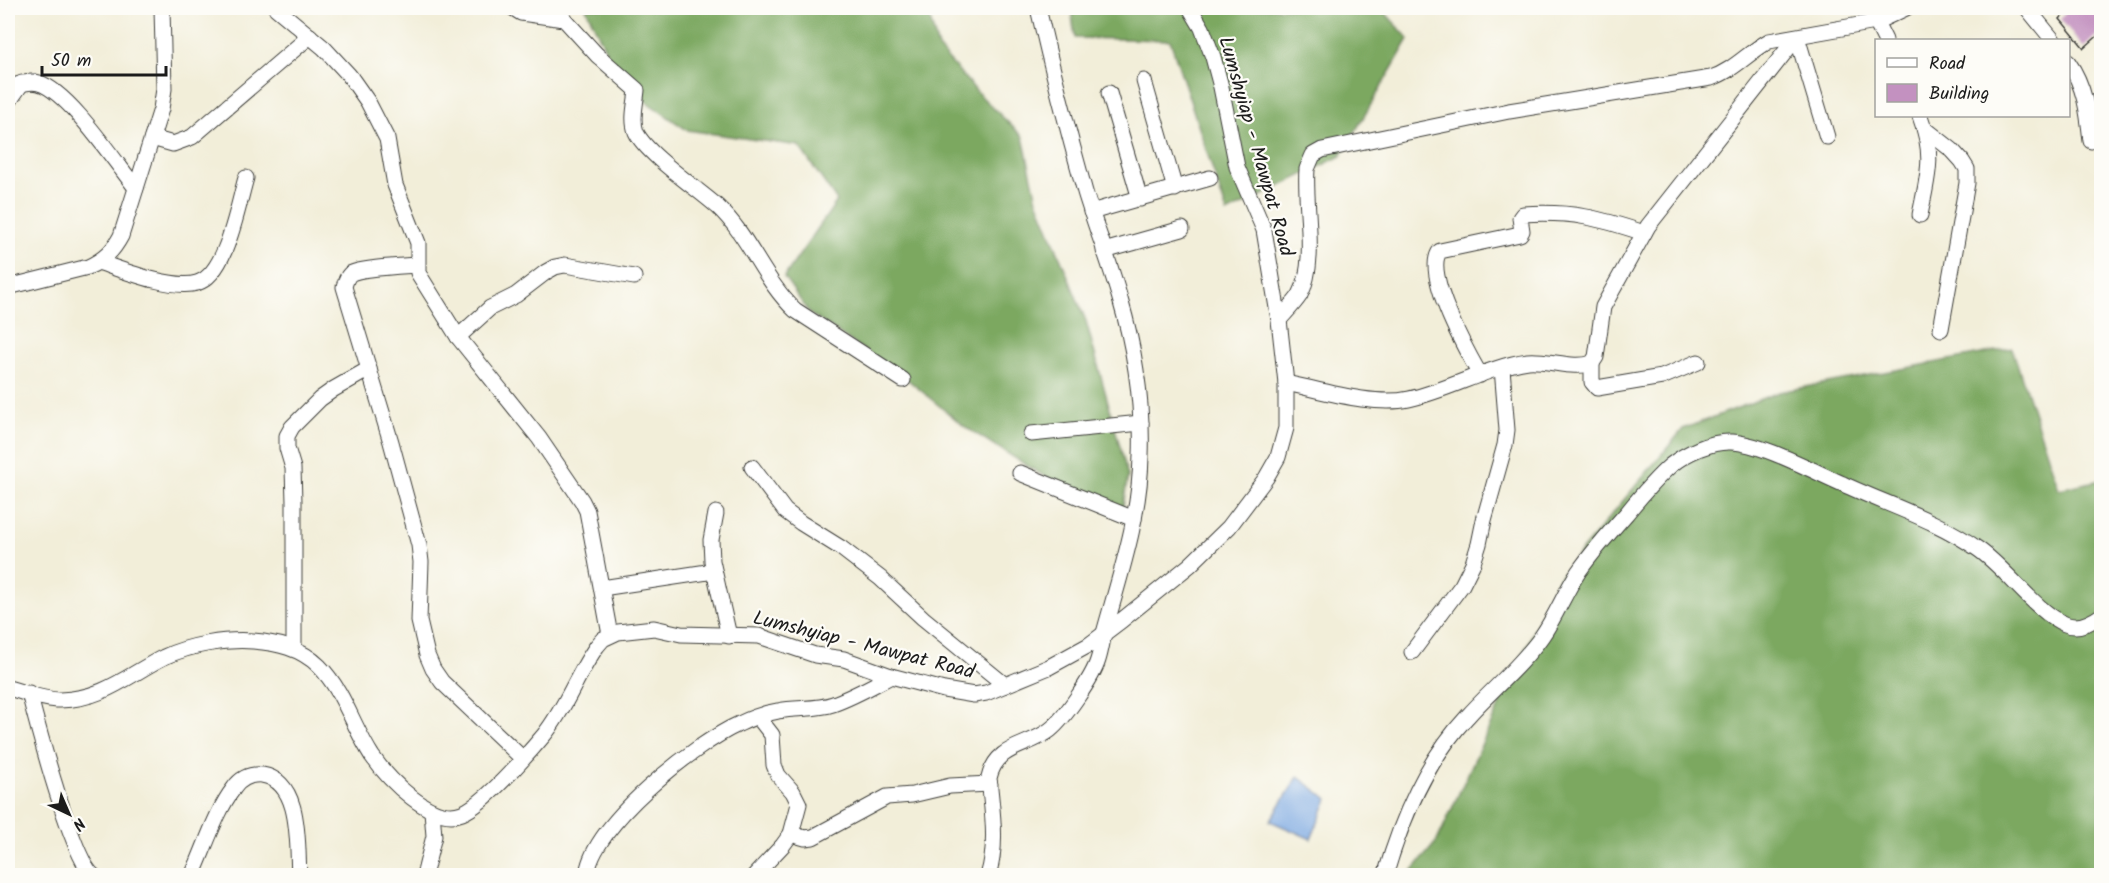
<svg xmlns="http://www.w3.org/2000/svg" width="2109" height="883" font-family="Kalam,sans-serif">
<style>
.forest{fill:#7ba860;stroke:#4c623e;stroke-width:1.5}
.water{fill:#78a6e1;stroke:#4a617e;stroke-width:1.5}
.building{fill:#c391c0}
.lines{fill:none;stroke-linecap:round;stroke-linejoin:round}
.minor-casing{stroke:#3c3c38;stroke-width:17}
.minor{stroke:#fff;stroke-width:15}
.labels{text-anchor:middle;stroke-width:4.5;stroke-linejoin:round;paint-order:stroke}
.street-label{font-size:20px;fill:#1c1c1c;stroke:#fdfcf7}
</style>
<rect width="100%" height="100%" fill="#fdfcf7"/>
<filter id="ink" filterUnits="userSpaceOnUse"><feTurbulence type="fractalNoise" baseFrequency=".0167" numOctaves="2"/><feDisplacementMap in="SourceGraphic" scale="12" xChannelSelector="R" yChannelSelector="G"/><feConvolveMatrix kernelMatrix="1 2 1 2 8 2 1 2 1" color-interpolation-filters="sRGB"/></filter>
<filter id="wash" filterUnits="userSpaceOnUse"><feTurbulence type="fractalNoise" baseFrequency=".008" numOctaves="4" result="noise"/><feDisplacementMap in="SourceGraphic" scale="24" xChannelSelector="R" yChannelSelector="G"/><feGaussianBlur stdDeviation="1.35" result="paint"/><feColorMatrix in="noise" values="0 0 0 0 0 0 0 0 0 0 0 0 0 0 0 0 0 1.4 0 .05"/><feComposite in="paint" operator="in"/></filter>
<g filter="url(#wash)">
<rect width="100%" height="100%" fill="#f2eed9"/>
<!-- forest -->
<g class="forest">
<polygon points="586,8 927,8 938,48 980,95 1023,137 1037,200 1086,321 1128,476 1121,518 1039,473 965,427 902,375 810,314 784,277 837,201 799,146 687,130 622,85"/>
<polygon points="1071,8 1381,8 1409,39 1341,156 1227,213 1170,40 1075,38"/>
<polygon points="2012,348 2059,489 2101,480 2101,875 1408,876 1437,841 1557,580 1683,429 1779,392"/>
</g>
<!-- water -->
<polygon class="water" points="1298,777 1328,799 1311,839 1270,821"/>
<g id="blocks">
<!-- building -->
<polygon class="building" points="2069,8 2095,8 2102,13 2102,32 2084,48 2060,19"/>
</g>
</g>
<g filter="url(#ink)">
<use href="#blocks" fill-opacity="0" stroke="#3c3c38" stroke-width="1.5"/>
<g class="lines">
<!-- minor casing -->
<g class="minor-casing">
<g id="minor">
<polyline points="276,8 324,48 349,75 368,102 387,139 395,185 418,243 418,273 458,337 539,438 582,501 587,511 610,635"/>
<polyline points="513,8 521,13 564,19"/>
<path d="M561 8V15L564 19 597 55 637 90C636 103 631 119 636 132 646 154 698 189 718 207 750 237 763 280 795 310L903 380"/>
<polyline points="2027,8 2053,40"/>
<polyline points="1876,22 1885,40"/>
<polyline points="1797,37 1827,137"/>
<path d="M2068 62C2085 86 2088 113 2091 141"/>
<polyline points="1144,81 1175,189"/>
<path d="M8 88C17 85 29 80 39 83 69 92 115 162 136 188"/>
<polyline points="1109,93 1140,199"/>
<polyline points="8,103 22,83"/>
<polyline points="1924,128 1952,150 1962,161 1967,169 1967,183 1941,329"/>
<polyline points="152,138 173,144 192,137 310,36"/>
<polyline points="1091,212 1210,178"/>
<path d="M1920 215C1928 174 1935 156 1920 116"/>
<polyline points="1104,251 1182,229"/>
<path d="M98 262C122 270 172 290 197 283 227 274 238 204 246 178"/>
<path d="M417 265C404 266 359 268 350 274 346 278 345 283 344 287L391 442 419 545 421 562 419 621 427 655 433 669 442 682 522 758"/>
<path d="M8 287 88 267C104 260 113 251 121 236L161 109 164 89 162 8"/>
<path d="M1279 320C1286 312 1294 304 1300 295 1318 261 1304 206 1307 169L1313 155 1322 150 1509 111 1711 78C1733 71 1749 52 1769 41L1876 22 1906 8"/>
<polyline points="458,337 490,308 516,295 546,272 555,267 565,265 634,277"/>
<polyline points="1592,363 1592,382 1597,388 1662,377 1698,362"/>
<path d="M1480 375C1468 354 1422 272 1440 251L1520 234 1522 231 1520 218 1523 214C1572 211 1599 218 1644 233"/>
<path d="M1286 383C1321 390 1374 407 1409 399 1450 390 1487 367 1528 361 1547 359 1575 370 1592 363L1596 357 1603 307 1648 226 1797 37"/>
<polyline points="1031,434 1141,423"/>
<polyline points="752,467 785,511 801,523 841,548 880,578 923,618 1005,685"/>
<polyline points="1020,473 1134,519"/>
<polyline points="716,513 711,540 712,561 729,636"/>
<polyline points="602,588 714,571"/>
<polyline points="294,649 294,502 293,468 287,448 287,436 292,427 320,399 334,389 369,369"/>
<polyline points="1412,652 1462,585 1473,563 1479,544 1484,520 1505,445 1507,430 1502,368"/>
<path d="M8 688C24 692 43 700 60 700 104 699 128 675 164 657 190 645 224 639 253 641 277 643 301 648 319 666 344 691 353 727 372 756 388 779 432 825 462 813 485 804 527 755 544 735 566 708 577 674 597 646L603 639 618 632 654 628 681 634 759 636 815 655 844 659 891 676 944 690 974 695 986 693 1049 667 1089 645 1122 620 1190 565 1229 527 1266 478 1278 457 1286 428V383L1279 320 1264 230 1237 167 1221 87 1213 57 1202 28 1190 8"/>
<path d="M29 693C37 724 73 862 94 876"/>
<polyline points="791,834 805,838 813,837 887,797 912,795 950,786 990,784"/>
<path d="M192 876C205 848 216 811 234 788 241 778 250 774 262 775 302 781 297 845 299 876"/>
<polyline points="424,876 434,836 432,811"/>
<path d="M587 876C590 826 696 743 739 724 751 718 766 713 778 711 796 707 816 710 833 704 853 697 872 686 891 676"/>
<polyline points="754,876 783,845 791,834 799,804 793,792 778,775 774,765 772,735 758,717"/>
<path d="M988 876C998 844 992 811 989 778 997 744 1027 748 1050 730 1064 719 1093 677 1098 660 1101 651 1102 642 1104 633 1120 575 1140 517 1141 456 1143 404 1135 350 1120 299 1110 263 1096 228 1085 192 1068 131 1052 69 1038 8"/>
<path d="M1385 876C1402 818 1426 761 1467 717 1491 690 1521 666 1542 636 1556 616 1565 592 1579 571 1593 551 1610 532 1627 513 1640 497 1655 479 1671 465 1686 453 1711 441 1731 442 1761 443 1813 471 1843 484 1888 505 1937 520 1978 549 2006 568 2036 612 2065 624 2077 629 2091 623 2102 615"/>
</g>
</g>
<!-- minor -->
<use href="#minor" class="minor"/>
</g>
</g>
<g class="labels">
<!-- street labels -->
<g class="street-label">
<text transform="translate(1257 146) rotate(74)" y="7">Lumshyiap - Mawpat Road</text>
<text transform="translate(864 644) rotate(14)" y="7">Lumshyiap - Mawpat Road</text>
</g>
</g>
<!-- margin -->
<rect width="2109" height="883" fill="none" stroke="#fdfcf7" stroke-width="30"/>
<!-- legend -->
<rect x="1875" y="39" width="195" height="78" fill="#fdfcf7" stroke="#a3a29f" stroke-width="1.5"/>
<rect x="1887" y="58" width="30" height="9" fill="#ffffff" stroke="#a3a29f" stroke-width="1.5"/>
<text x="1929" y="69" font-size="18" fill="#1c1c1c">Road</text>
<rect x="1887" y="84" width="30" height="18" fill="#c391c0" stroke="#a3a29f" stroke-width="1.5"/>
<text x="1929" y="99" font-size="18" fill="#1c1c1c">Building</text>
<!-- north arrow -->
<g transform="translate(69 814) rotate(136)" stroke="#fdfcf7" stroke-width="4.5" paint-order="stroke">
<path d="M0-4.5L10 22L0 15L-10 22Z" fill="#1c1c1c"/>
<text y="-9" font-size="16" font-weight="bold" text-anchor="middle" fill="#1c1c1c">N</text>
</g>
<!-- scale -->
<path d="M42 66v9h124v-9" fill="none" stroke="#1c1c1c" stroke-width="3"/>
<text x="51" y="66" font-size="18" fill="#1c1c1c" stroke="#fdfcf7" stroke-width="4.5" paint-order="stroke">50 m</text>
</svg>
